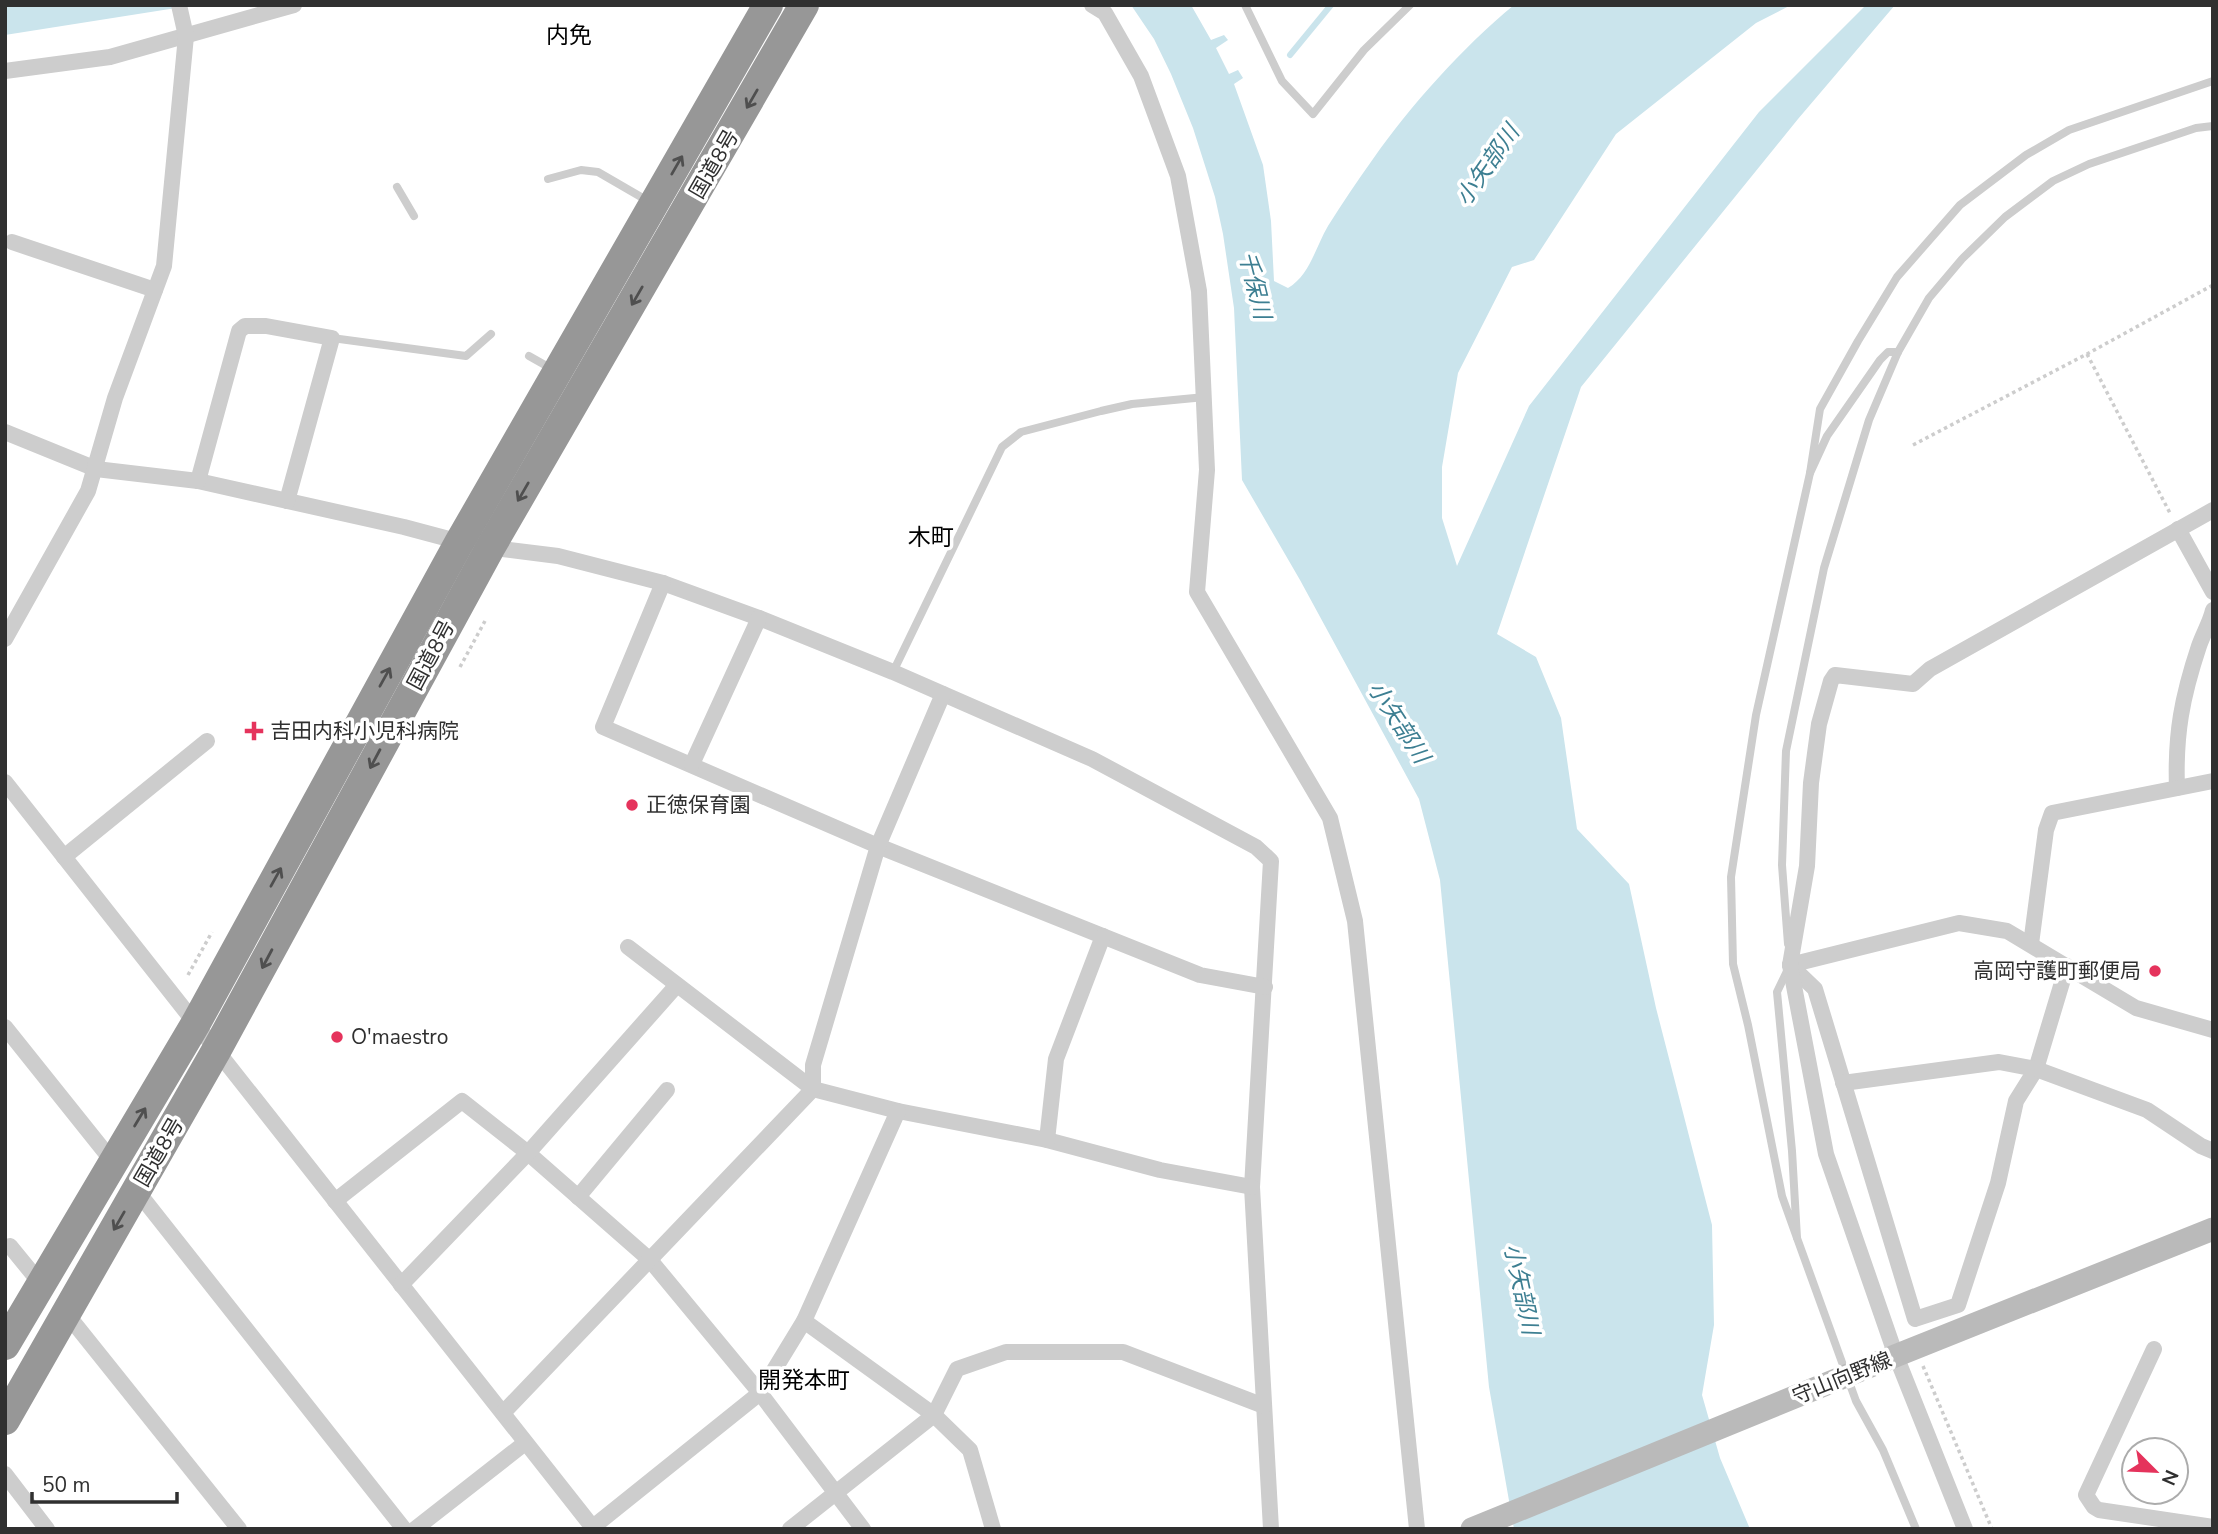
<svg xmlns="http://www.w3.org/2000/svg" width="2218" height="1534" font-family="'Nunito Sans','Noto Sans JP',sans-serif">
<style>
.water{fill:#cae4ec}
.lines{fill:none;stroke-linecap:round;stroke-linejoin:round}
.stream{stroke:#cae4ec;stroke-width:6}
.path{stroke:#cdcdcd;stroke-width:3.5;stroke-dasharray:3.5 3.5;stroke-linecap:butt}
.lane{stroke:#cdcdcd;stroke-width:8}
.street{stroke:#cdcdcd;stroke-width:16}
.secondary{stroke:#bababa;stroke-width:23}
.highway{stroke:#979797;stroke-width:30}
.secondary-bridge{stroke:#bababa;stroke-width:23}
.oneway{stroke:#4f4f4f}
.poi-dot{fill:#e5335c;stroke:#fff;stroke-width:2.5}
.labels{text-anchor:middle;stroke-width:7;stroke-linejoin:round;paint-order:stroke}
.street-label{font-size:21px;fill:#303030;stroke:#fff}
.poi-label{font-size:21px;fill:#303030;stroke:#fff;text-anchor:start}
.neighbourhood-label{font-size:23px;fill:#000;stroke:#fff}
.water-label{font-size:23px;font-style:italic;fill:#3d7f92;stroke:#fff}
</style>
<rect width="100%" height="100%" fill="#fff"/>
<!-- water -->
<g class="water">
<polygon points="5,5 195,5 5,35"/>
<path d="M1131 5H1191L1211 40 1224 35 1228 40 1216 48 1229 74 1238 70 1243 78 1234 84 1263 165 1271 221 1274 281 1288 288C1310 275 1315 248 1328 226 1342 204 1357 181 1373 159 1410 106 1463 47 1514 5H1791L1756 23 1616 134 1534 260 1512 267 1458 373 1442 467V518L1457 566 1529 406 1759 112 1866 5H1895L1798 119 1581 387 1497 634 1536 657 1561 718 1577 829 1629 884 1656 1008 1712 1225 1714 1325 1702 1395 1720 1458 1750 1529H1514L1489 1387 1440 880 1419 799 1300 580 1242 480 1234 308 1223 234 1215 197 1193 128 1171 74 1154 39Z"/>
</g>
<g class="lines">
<!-- stream -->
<polyline class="stream" points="1290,55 1331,5"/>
<!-- path -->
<g class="path">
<polyline points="2087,354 2171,515"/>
<polyline points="1913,445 2087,354 2213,285"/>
<polyline points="460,667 485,621"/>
<polyline points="188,975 212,932"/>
<polyline points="1923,1366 1992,1529"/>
</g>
<!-- lane -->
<g class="lane">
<polyline points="1245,5 1282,81 1313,114 1364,50 1410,5"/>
<polyline points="548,179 581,170 598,172 648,201"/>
<polyline points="397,187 414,216"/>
<polyline points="332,338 466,356 491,334"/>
<polyline points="1898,352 1888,352 1880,360 1827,436 1810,473 1820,409 1858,341 1897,277 1960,205 2026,155 2069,130 2213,81"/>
<polyline points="529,356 552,369"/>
<polyline points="893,672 1002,447 1021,432 1101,411 1132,404 1205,397"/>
<polyline points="1788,944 1782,865 1786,751 1824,568 1869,420 1898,352 1929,298 1962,259 2005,217 2053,181 2089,164 2196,128 2213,126"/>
<polyline points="1789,967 1777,992 1792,1151 1797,1238 1782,1196 1748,1025 1733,964 1731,877 1756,715 1810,473"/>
<polyline points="1797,1238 1856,1401 1883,1450 1916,1529"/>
</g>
<!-- street -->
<g class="street">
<polyline points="1092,5 1105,13 1141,76 1178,176 1199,291 1207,470 1197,592 1330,818 1355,921 1417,1529"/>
<polyline points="5,71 110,57 294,5"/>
<polyline points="12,242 155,290"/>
<polyline points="5,432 96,469 198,481 404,527 464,543"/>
<polyline points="198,481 239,331 245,326 266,326 332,338 287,501"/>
<polyline points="2178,529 2213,592"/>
<polyline points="486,547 558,556 663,583 759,618 893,672 1092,759 1256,847 1271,861 1252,1187 1271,1529"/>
<polyline points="663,583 603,727 878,846 1200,975 1265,987"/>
<polyline points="5,639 88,491 115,398 164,266 186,36 179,5"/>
<polyline points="692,764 759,618"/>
<polyline points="5,782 594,1529"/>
<path d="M2177 788C2175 734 2182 697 2199 646 2203 634 2210 623 2213 610"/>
<polyline points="64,857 207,741"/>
<polyline points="2031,944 2046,830 2052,813 2213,781"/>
<polyline points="628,947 813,1089 898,1111 1047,1140 1160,1170 1252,1187"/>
<polyline points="1790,965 1815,989 1915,1319 1958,1305 1998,1183 2016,1101 2036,1069 2067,966"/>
<polyline points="1790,965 1959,923 2007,931 2136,1008 2213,1030"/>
<polyline points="5,1027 113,1162"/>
<polyline points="1843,1083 1999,1062 2036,1069 2147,1110 2201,1146 2213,1151"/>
<polyline points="1047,1140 1056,1059 1103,936"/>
<polyline points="137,1191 404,1529"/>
<polyline points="578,1197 667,1090"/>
<polyline points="335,1201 462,1101 528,1153 650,1260 760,1393 863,1529"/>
<polyline points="10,1246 41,1284"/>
<polyline points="401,1285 528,1153 677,985"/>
<polyline points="66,1313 239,1529"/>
<polyline points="804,1321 934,1415 970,1450 993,1529"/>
<polyline points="2154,1349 2086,1495 2094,1507 2099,1510 2213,1527"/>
<polyline points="503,1413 813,1089 813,1065 878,846 943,694"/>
<polyline points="5,1474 47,1529"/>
<polyline points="593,1527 760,1393 804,1321 898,1111"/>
<polyline points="415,1529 525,1443"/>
<polyline points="790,1529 934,1415 957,1369 1006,1352 1123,1352 1264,1406"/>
<polyline points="1965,1529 1896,1356 1826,1154 1790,965 1807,866 1811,783 1819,724 1831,681 1835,675 1913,684 1930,669 2213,510"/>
</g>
<!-- secondary -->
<polyline class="secondary" points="1885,1360 2213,1229"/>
<!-- highway -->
<g class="highway">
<polyline points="5,1345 196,1023 459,543 768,5"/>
<polyline points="5,1420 216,1051 490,548 804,5"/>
</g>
<!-- secondary-bridge -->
<polyline class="secondary-bridge" points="1472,1529 1885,1360"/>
</g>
<!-- one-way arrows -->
<defs><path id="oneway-shaft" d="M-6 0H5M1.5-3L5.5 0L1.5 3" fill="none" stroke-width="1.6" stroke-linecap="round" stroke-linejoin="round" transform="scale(1.75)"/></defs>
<g class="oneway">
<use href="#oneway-shaft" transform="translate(752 99) rotate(120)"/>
<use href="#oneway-shaft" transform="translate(677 165) rotate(-60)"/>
<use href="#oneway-shaft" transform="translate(637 296) rotate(120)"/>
<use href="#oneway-shaft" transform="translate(523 492) rotate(120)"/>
<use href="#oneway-shaft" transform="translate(385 677) rotate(-61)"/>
<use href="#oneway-shaft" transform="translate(375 759) rotate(118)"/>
<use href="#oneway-shaft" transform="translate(276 877) rotate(-61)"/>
<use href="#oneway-shaft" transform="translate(267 959) rotate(118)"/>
<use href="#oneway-shaft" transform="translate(140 1117) rotate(-59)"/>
<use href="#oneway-shaft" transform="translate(119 1221) rotate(120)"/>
</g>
<!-- markers -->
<g class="poi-dot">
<path d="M250.5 720.5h7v7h7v7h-7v7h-7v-7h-7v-7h7z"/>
<circle cx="632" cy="805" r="7"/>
<circle cx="2155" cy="971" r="7"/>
<circle cx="337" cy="1037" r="7"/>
</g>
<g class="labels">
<!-- street labels -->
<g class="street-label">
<text transform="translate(714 164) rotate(-60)" y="7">国道8号</text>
<text transform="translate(431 655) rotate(-62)" y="7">国道8号</text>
<text transform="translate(159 1152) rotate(-60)" y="7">国道8号</text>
<text transform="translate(1842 1378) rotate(-22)" y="7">守山向野線</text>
</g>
<!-- poi labels -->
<g class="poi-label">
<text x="270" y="738">吉田内科小児科病院</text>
<text x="646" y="812">正徳保育園</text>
<text x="2141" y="978" text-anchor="end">高岡守護町郵便局</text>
<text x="351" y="1044">O'maestro</text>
</g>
<!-- neighbourhood labels -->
<g class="neighbourhood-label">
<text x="569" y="43">内免</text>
<text x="931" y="545">木町</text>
<text x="804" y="1388">開発本町</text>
</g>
<!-- water labels -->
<g class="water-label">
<text transform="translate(1487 165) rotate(-55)" y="8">小矢部川</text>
<text transform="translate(1255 285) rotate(76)" y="8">千保川</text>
<text transform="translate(1399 722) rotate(57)" y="8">小矢部川</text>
<text transform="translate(1522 1289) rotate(78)" y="8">小矢部川</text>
</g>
</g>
<!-- border -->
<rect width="2218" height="1534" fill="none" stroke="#303030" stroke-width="14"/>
<!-- north arrow -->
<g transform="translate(2155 1471) rotate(114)"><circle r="33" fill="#ffffff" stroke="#acacac" stroke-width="2"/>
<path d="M0-5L12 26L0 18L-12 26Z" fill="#e5335c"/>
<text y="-10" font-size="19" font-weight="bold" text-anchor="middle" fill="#303030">N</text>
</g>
<!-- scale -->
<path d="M32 1492v10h145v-10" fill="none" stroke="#303030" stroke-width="3.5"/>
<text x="42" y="1492" font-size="21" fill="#303030" stroke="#ffffff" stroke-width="5" paint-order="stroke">50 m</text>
</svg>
